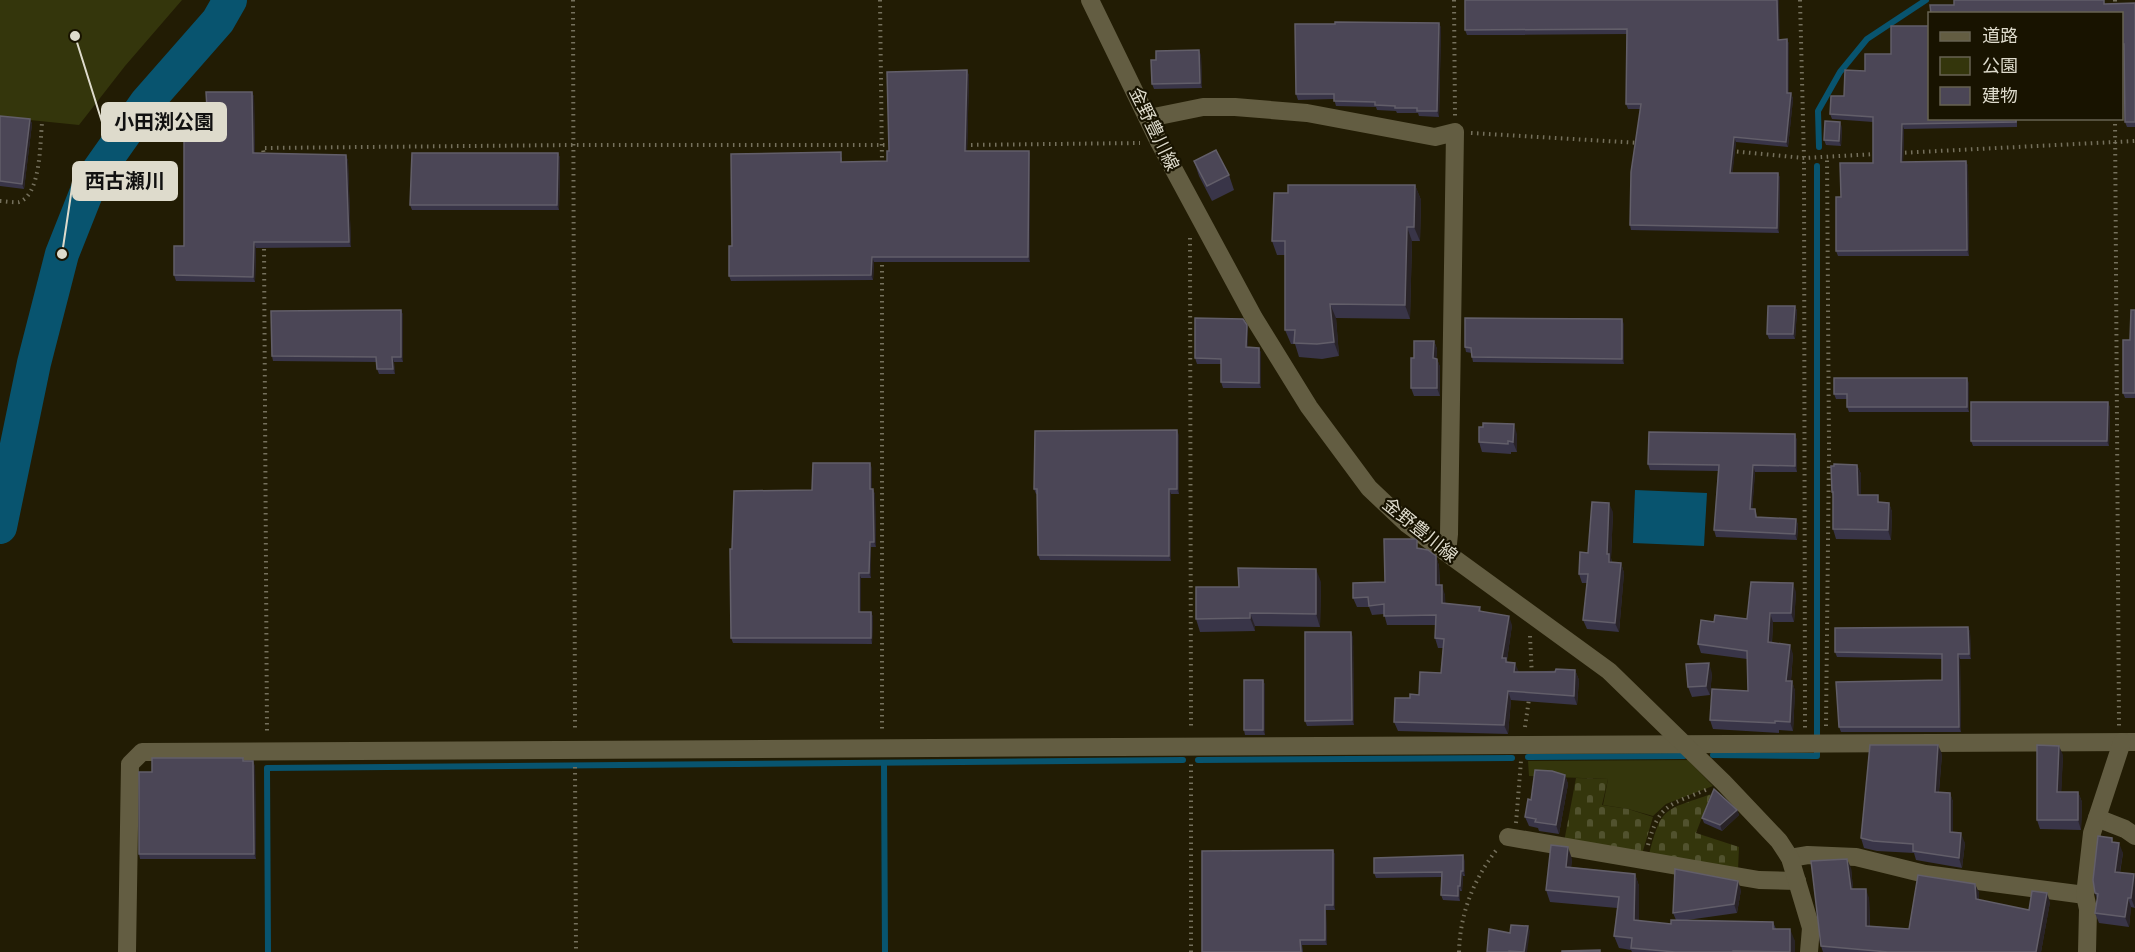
<svg xmlns="http://www.w3.org/2000/svg" width="2135" height="952" font-family="'DejaVu Sans','Noto Sans JP',sans-serif">
<style>
.green{fill:#34360c}
.cemetery{fill:url(#cemetery-stones)}
.water{fill:#08546f}
.lines{fill:none;stroke-linecap:round;stroke-linejoin:round}
.stream{stroke:#08546f;stroke-width:6}
.river{stroke:#08546f;stroke-width:34}
.path{stroke:#75705c;stroke-width:4;stroke-dasharray:1.5 4.5;stroke-linecap:butt}
.minor{stroke:#635d42;stroke-width:18}
.secondary{stroke:#635d42;stroke-width:18}
.wall{fill:#393548}
.shaded-wall{fill:#292327}
.building{fill:#4b4656;stroke:#625e69;stroke-width:1.5}
.labels{text-anchor:middle;stroke-width:4.5;stroke-linejoin:round;paint-order:stroke}
.street-label{font-size:18px;fill:#dedbcc;stroke:#181300}
.leader{fill:none;stroke:#dedbcc;stroke-width:2}
.callout-dot{fill:#dedbcc;stroke:#181300;stroke-width:2}
.callout{fill:#dedbcc;stroke:#dedbcc;stroke-width:2}
.callout-label{font-size:20px;text-anchor:middle;font-weight:bold;fill:#111}
</style>
<defs>
<pattern id="cemetery-stones" width="16" height="16" patternUnits="userSpaceOnUse" patternTransform="scale(1.5)"><rect width="16" height="16" fill="#34360c"/><path d="M2 7V4a2 2 0 0 1 4 0v3zM10 15v-3a2 2 0 0 1 4 0v3z" fill="#51522e"/></pattern>
</defs>
<rect width="100%" height="100%" fill="#221c04"/>
<!-- green -->
<g class="green">
<polygon points="0,0 182,0 125,66 79,125 0,117"/>
<polygon points="1688,760 1713,786 1666,804 1653,816 1628,809 1603,805 1608,779 1529,776 1528,761"/>
</g>
<!-- cemetery -->
<g class="cemetery">
<polygon points="1576,778 1608,779 1602,805 1628,809 1653,817 1642,854 1564,842"/>
<path d="M1711 794 1696 833 1739 847 1738 870 1649 855C1662 805 1664 811 1711 794Z"/>
</g>
<!-- water -->
<polygon class="water" points="1635,490 1707,493 1704,546 1633,543"/>
<g class="lines">
<!-- stream -->
<g class="stream">
<polyline points="1819,147 1818,111 1840,72 1867,39 1926,0"/>
<polyline points="1817,166 1817,735"/>
<polyline points="1713,755 1817,756 1817,752"/>
<polyline points="1528,757 1684,756"/>
<polyline points="1198,760 1512,758"/>
<polyline points="884,763 885,952"/>
<polyline points="268,952 267,768 1183,760"/>
</g>
<!-- river -->
<polyline class="river" points="0,527 34,363 62,254 91,181 146,103 218,21 230,0"/>
<!-- path -->
<g class="path">
<polyline points="573,0 575,732"/>
<polyline points="880,0 882,164"/>
<polyline points="1454,0 1455,116"/>
<polyline points="1800,0 1804,158 1805,728"/>
<polyline points="2115,0 2115,14"/>
<polyline points="2115,118 2119,726"/>
<polyline points="1471,133 1640,143"/>
<polyline points="965,145 1140,143"/>
<polyline points="1731,151 1804,158 1876,154"/>
<polyline points="1899,153 2135,141"/>
<polyline points="264,158 263,148 572,145 891,145"/>
<path d="M0 201C5 201 14 203 19 202 41 195 40 142 42 123"/>
<polyline points="1190,238 1191,729"/>
<polyline points="264,243 267,734"/>
<polyline points="882,259 882,731"/>
<polyline points="1530,636 1532,677"/>
<polyline points="1826,726 1829,451 1827,156"/>
<polyline points="1525,727 1529,699"/>
<polyline points="575,767 576,952"/>
<polyline points="1516,823 1521,761"/>
<path d="M1648 845C1659 803 1670 805 1708 789"/>
<polyline points="1191,952 1191,763"/>
<path d="M1459 952C1460 913 1474 878 1498 848"/>
</g>
<!-- minor -->
<g class="minor">
<polyline points="1149,118 1203,107 1235,107 1307,113 1435,137 1455,132 1449,534 1447,553"/>
<polyline points="2097,818 2125,829 2135,836"/>
<polyline points="1508,837 1759,880 1797,881"/>
<polyline points="1790,858 1808,855 1856,857 1925,874 2085,895"/>
<polyline points="127,952 130,764 142,752 2135,742"/>
<polyline points="2087,952 2088,909 2085,895 2092,833 2122,742"/>
</g>
<!-- secondary -->
<polyline class="secondary" points="1090,0 1159,142 1254,318 1309,407 1369,488 1407,524 1609,671 1724,783 1779,841 1790,858 1811,928 1809,952"/>
</g>
<!-- wall -->
<g class="wall">
<polygon points="1465,0 1779,40 1787,39 1789,44 1789,93 1791,93 1793,99 1788,147 1736,142 1732,173 1778,173 1780,178 1779,233 1631,230 1630,225 1640,109 1628,109 1626,104 1627,34 1467,35 1465,30"/>
<polygon points="2135,3 2135,127 2127,127 2125,122 2124,50 2121,50 2121,14 2106,4"/>
<polygon points="1439,23 1441,28 1439,117 1419,116 1418,113 1397,113 1396,111 1377,110 1376,107 1336,106 1334,99 1298,100 1296,94"/>
<polygon points="1201,55 1202,88 1154,89 1152,84 1156,60"/>
<polygon points="967,70 969,76 967,151 1029,151 1030,156 1030,262 874,262 873,280 731,281 729,276 732,246 842,157 842,162 887,161 889,151"/>
<polygon points="252,92 254,97 255,153 346,155 348,161 351,247 256,248 255,282 176,281 174,275 184,246 207,108"/>
<polygon points="1830,114 1929,118 2017,118 2017,127 1904,129 1903,162 1966,161 1968,166 1969,256 1838,256 1836,251 1841,197 1873,163 1873,122 1832,119"/>
<polygon points="0,116 30,119 32,124 24,189 0,186"/>
<polygon points="1842,127 1841,146 1826,145 1824,140"/>
<polygon points="558,153 560,158 559,210 412,210 410,205"/>
<polygon points="1194,161 1229,175 1234,190 1212,201 1199,176"/>
<polygon points="1415,185 1421,200 1420,241 1412,241 1410,319 1336,318 1339,356 1322,359 1299,357 1295,344 1291,344 1285,330 1285,255 1277,255 1272,241 1288,193"/>
<polygon points="1795,306 1797,311 1795,339 1769,339 1767,334"/>
<polygon points="401,310 403,315 403,362 394,362 395,374 379,374 377,369 377,362 273,361 272,356"/>
<polygon points="2135,310 2135,398 2125,398 2123,393 2130,340"/>
<polygon points="1624,324 1624,364 1473,362 1472,357 1472,353 1466,352 1465,347"/>
<polygon points="1247,325 1248,330 1248,347 1259,348 1261,353 1261,388 1223,388 1221,382 1221,364 1197,364 1195,358"/>
<polygon points="1434,341 1437,349 1436,359 1437,359 1440,367 1440,396 1414,396 1411,388 1414,358"/>
<polygon points="1969,383 1969,412 1849,412 1847,407 1847,399 1836,399 1834,394"/>
<polygon points="2108,402 2110,408 2109,446 1973,446 1971,441"/>
<polygon points="1517,434 1517,452 1511,452 1511,454 1482,452 1479,442"/>
<polygon points="1795,434 1797,441 1797,472 1755,472 1752,509 1755,509 1757,517 1796,519 1798,525 1797,540 1716,537 1714,530 1718,471 1650,470 1648,464"/>
<polygon points="1179,435 1179,494 1171,494 1171,561 1040,560 1038,555 1037,494 1036,494 1034,489"/>
<polygon points="1857,465 1861,474 1861,495 1881,502 1889,503 1892,512 1891,540 1836,539 1833,529 1833,496 1832,492"/>
<polygon points="872,468 872,489 875,494 876,547 871,547 871,578 861,578 861,612 871,612 873,617 872,644 733,643 731,638 732,549 812,490"/>
<polygon points="1613,512 1611,558 1612,563 1621,563 1624,573 1619,632 1587,629 1583,620 1587,583 1582,583 1579,574 1588,553"/>
<polygon points="1420,549 1436,556 1439,566 1440,585 1445,595 1445,603 1480,607 1481,611 1512,625 1507,660 1508,662 1518,672 1575,670 1579,680 1577,705 1511,700 1508,734 1398,731 1394,722 1410,698 1419,695 1441,673 1443,648 1438,648 1435,638 1436,625 1387,625 1384,614 1372,615 1369,607 1357,607 1353,598 1385,582"/>
<polygon points="1321,582 1320,627 1255,626 1255,631 1200,632 1196,619 1239,587"/>
<polygon points="1796,592 1794,622 1773,622 1772,643 1793,654 1791,681 1792,681 1795,691 1793,731 1779,730 1779,733 1713,729 1710,720 1748,691 1747,659 1701,653 1698,644 1714,622 1747,619"/>
<polygon points="1968,627 1970,632 1971,659 1960,659 1961,732 1841,732 1839,727 1942,680 1942,659 1837,657 1835,652"/>
<polygon points="1353,637 1354,725 1307,726 1305,721"/>
<polygon points="1712,673 1710,695 1692,697 1688,687"/>
<polygon points="1263,680 1265,685 1265,735 1245,735 1244,730"/>
<polygon points="1942,754 1939,792 1950,793 1953,802 1953,832 1965,843 1962,868 1916,860 1914,853 1877,851 1864,848 1861,838"/>
<polygon points="2063,755 2061,792 2078,792 2082,802 2081,830 2040,829 2037,820"/>
<polygon points="243,758 244,761 255,766 256,859 140,859 139,854"/>
<polygon points="1565,775 1568,784 1559,834 1539,831 1538,828 1529,826 1525,817 1531,800"/>
<polygon points="1737,810 1739,815 1722,831 1704,823 1702,818"/>
<polygon points="2114,843 2123,853 2120,873 2134,874 2135,908 2131,907 2129,927 2099,923 2095,913 2097,899 2095,893"/>
<polygon points="1333,850 1335,855 1335,910 1326,910 1327,945 1302,945 1303,952 1202,952"/>
<polygon points="1572,859 1571,867 1635,874 1639,886 1639,921 1671,924 1676,920 1673,913 1741,890 1737,913 1687,920 1773,922 1776,929 1795,941 1795,952 1632,952 1631,950 1619,948 1614,936 1617,908 1550,902 1546,890"/>
<polygon points="1465,861 1465,876 1463,876 1462,891 1460,891 1460,901 1443,900 1441,895 1442,877 1376,878 1374,873"/>
<polygon points="1851,868 1853,889 1869,898 1870,926 1909,929 1975,884 1979,893 1979,900 2029,910 2050,902 2041,952 1823,952 1821,946"/>
</g>
<!-- shaded-wall -->
<g class="shaded-wall">
<polygon points="1777,0 1779,0 1780,45 1778,40"/>
<polygon points="1439,23 1441,28 1439,117 1437,111"/>
<polygon points="1787,39 1789,44 1789,98 1787,93"/>
<polygon points="1199,50 1201,55 1202,88 1200,83"/>
<polygon points="967,70 969,76 967,156 965,151"/>
<polygon points="252,92 254,97 255,159 253,153"/>
<polygon points="1791,93 1793,99 1788,147 1786,142"/>
<polygon points="30,119 32,124 24,189 22,184"/>
<polygon points="1840,122 1842,127 1841,146 1839,141"/>
<polygon points="1902,124 1904,129 1903,167 1901,162"/>
<polygon points="1734,137 1736,142 1732,178 1730,173"/>
<polygon points="1029,151 1030,156 1030,262 1028,257"/>
<polygon points="558,153 560,158 559,210 557,205"/>
<polygon points="346,155 348,161 351,247 349,242"/>
<polygon points="1966,161 1968,166 1969,256 1967,250"/>
<polygon points="1778,173 1780,178 1779,233 1777,228"/>
<polygon points="1415,185 1421,200 1420,241 1414,227"/>
<polygon points="1407,227 1412,241 1410,319 1405,305"/>
<polygon points="254,242 256,248 255,282 253,277"/>
<polygon points="872,257 874,262 873,280 871,275"/>
<polygon points="1330,304 1336,318 1339,356 1334,342"/>
<polygon points="1795,306 1797,311 1795,339 1793,334"/>
<polygon points="401,310 403,315 403,362 401,357"/>
<polygon points="1622,319 1624,324 1624,364 1622,359"/>
<polygon points="1247,325 1248,330 1248,352 1246,347"/>
<polygon points="1434,341 1437,349 1436,367 1433,358"/>
<polygon points="1259,348 1261,353 1261,388 1259,383"/>
<polygon points="392,357 394,362 395,374 393,369"/>
<polygon points="1437,359 1440,367 1440,396 1437,388"/>
<polygon points="1967,378 1969,383 1969,412 1967,407"/>
<polygon points="2108,402 2110,408 2109,446 2107,441"/>
<polygon points="1514,424 1517,434 1517,452 1513,442"/>
<polygon points="1177,430 1179,435 1179,494 1177,489"/>
<polygon points="1795,434 1797,441 1797,472 1795,466"/>
<polygon points="870,463 872,468 872,494 870,489"/>
<polygon points="1753,465 1755,472 1752,515 1750,509"/>
<polygon points="1857,465 1861,474 1861,505 1858,495"/>
<polygon points="873,489 875,494 876,547 874,542"/>
<polygon points="1169,489 1171,494 1171,561 1169,556"/>
<polygon points="1609,503 1613,512 1611,558 1612,563 1609,562 1607,554"/>
<polygon points="1889,503 1892,512 1891,540 1888,530"/>
<polygon points="1796,519 1798,525 1797,540 1795,534"/>
<polygon points="870,542 871,547 871,578 869,573"/>
<polygon points="1436,556 1439,566 1440,595 1436,585"/>
<polygon points="1621,563 1624,573 1619,632 1615,623"/>
<polygon points="1316,569 1321,582 1320,627 1316,614"/>
<polygon points="859,573 861,578 861,617 859,612"/>
<polygon points="1793,583 1796,592 1794,622 1791,613"/>
<polygon points="1442,585 1445,595 1446,612 1442,603"/>
<polygon points="871,612 873,617 872,644 871,638"/>
<polygon points="1250,613 1255,626 1255,631 1250,618"/>
<polygon points="1770,613 1773,622 1771,652 1768,642"/>
<polygon points="1509,616 1512,625 1507,660 1510,668 1502,658"/>
<polygon points="1968,627 1970,632 1971,659 1969,654"/>
<polygon points="1351,632 1353,637 1354,725 1352,720"/>
<polygon points="1790,645 1793,654 1790,690 1786,681"/>
<polygon points="1958,654 1960,659 1961,732 1959,727"/>
<polygon points="1515,663 1519,672 1514,672"/>
<polygon points="1709,663 1712,673 1710,695 1706,686"/>
<polygon points="1575,670 1579,680 1577,705 1574,696"/>
<polygon points="1263,680 1265,685 1265,735 1263,730"/>
<polygon points="1792,681 1795,691 1793,731 1790,722"/>
<polygon points="1508,691 1511,700 1508,734 1504,725"/>
<polygon points="1938,745 1942,754 1938,801 1935,792"/>
<polygon points="2059,746 2063,755 2061,802 2057,792"/>
<polygon points="253,761 255,766 256,859 254,854"/>
<polygon points="1565,775 1568,784 1559,834 1556,825"/>
<polygon points="2078,792 2082,802 2081,830 2078,820"/>
<polygon points="1950,793 1953,802 1953,842 1950,832"/>
<polygon points="1737,810 1739,815 1722,831 1720,825"/>
<polygon points="1961,833 1965,843 1962,868 1959,858"/>
<polygon points="2119,843 2123,853 2118,882 2115,872"/>
<polygon points="1568,847 1572,859 1570,879 1566,867"/>
<polygon points="1333,850 1335,855 1335,910 1333,905"/>
<polygon points="1463,855 1465,861 1465,876 1463,871"/>
<polygon points="1847,859 1851,868 1854,898 1851,889"/>
<polygon points="1461,871 1463,876 1462,891 1460,886"/>
<polygon points="1635,874 1639,886 1639,932 1634,920"/>
<polygon points="2134,874 2135,876 2135,908 2131,898"/>
<polygon points="1738,881 1741,890 1737,913 1734,904"/>
<polygon points="1975,884 1979,893 1979,909 1976,899"/>
<polygon points="1458,886 1460,891 1460,901 1458,896"/>
<polygon points="1866,889 1869,898 1870,935 1866,926"/>
<polygon points="2047,893 2050,902 2041,952 2036,952"/>
<polygon points="2128,898 2131,907 2129,927 2125,917"/>
<polygon points="1325,905 1326,910 1327,945 1325,940"/>
<polygon points="1528,926 1530,931 1527,952 1524,952"/>
<polygon points="1790,929 1795,941 1795,952 1790,952"/>
</g>
<!-- building -->
<g class="building">
<polygon points="1465,0 1777,0 1778,40 1787,39 1787,93 1791,93 1786,142 1734,137 1730,173 1778,173 1777,228 1630,225 1631,172 1641,104 1626,104 1627,29 1465,30"/>
<polygon points="1954,0 2104,0 2104,4 2135,3 2135,122 2125,122 2124,44 2121,44 2121,14 1931,14 1930,5 1954,5"/>
<polygon points="1335,22 1439,23 1437,111 1417,111 1417,108 1395,108 1395,106 1375,105 1375,102 1334,101 1334,94 1296,94 1295,24 1335,24"/>
<polygon points="1891,26 1929,26 1929,118 2016,118 2016,122 1902,124 1901,162 1966,161 1967,250 1836,251 1836,197 1841,197 1840,163 1873,163 1873,117 1830,114 1831,96 1844,96 1845,70 1865,71 1865,54 1891,54"/>
<polygon points="1199,50 1200,83 1152,84 1151,60 1156,60 1156,51"/>
<polygon points="967,70 965,151 1029,151 1028,257 872,257 871,275 729,276 729,246 732,246 731,154 841,152 841,162 887,161 887,151 889,151 887,72"/>
<polygon points="206,92 252,92 253,153 346,155 349,242 254,242 253,277 174,275 174,246 184,246 184,137 194,137 195,109 207,108"/>
<polygon points="0,116 30,119 22,184 0,181"/>
<polygon points="1825,121 1840,122 1839,141 1824,140"/>
<polygon points="1216,150 1229,175 1207,186 1194,161"/>
<polygon points="412,153 558,153 557,205 410,205"/>
<polygon points="1288,185 1415,185 1414,227 1407,227 1405,305 1330,304 1334,342 1317,344 1294,343 1295,330 1285,330 1285,241 1272,241 1274,193 1288,193"/>
<polygon points="1768,306 1795,306 1793,334 1767,334"/>
<polygon points="401,310 401,357 392,357 393,369 377,369 376,357 272,356 271,311"/>
<polygon points="2131,310 2135,310 2135,393 2123,393 2123,340 2130,340"/>
<polygon points="1195,318 1243,319 1247,325 1246,347 1259,348 1259,383 1221,382 1221,359 1195,358"/>
<polygon points="1465,318 1622,319 1622,359 1472,357 1471,348 1465,347"/>
<polygon points="1414,341 1434,341 1433,358 1437,359 1437,388 1411,388 1411,358 1414,358"/>
<polygon points="1834,378 1967,378 1967,407 1847,407 1847,394 1834,394"/>
<polygon points="1971,402 2108,402 2107,441 1971,441"/>
<polygon points="1483,423 1514,424 1513,442 1508,441 1508,444 1479,442 1479,427 1483,427"/>
<polygon points="1177,430 1177,489 1169,489 1169,556 1038,555 1037,489 1034,489 1035,431"/>
<polygon points="1649,432 1795,434 1795,466 1753,465 1750,509 1755,509 1756,517 1796,519 1795,534 1714,530 1719,465 1648,464"/>
<polygon points="813,463 870,463 870,489 873,489 874,542 870,542 869,573 859,573 859,612 871,612 871,638 731,638 730,549 732,549 734,491 812,490"/>
<polygon points="1834,464 1857,465 1858,495 1878,495 1878,502 1889,503 1888,530 1833,529 1833,492 1832,492 1831,466 1834,466"/>
<polygon points="1592,502 1609,503 1607,554 1609,554 1609,562 1621,563 1615,623 1583,620 1588,574 1579,574 1580,552 1588,553"/>
<polygon points="1384,539 1417,539 1417,548 1428,550 1436,556 1436,585 1442,585 1442,603 1480,607 1479,611 1509,616 1502,658 1506,658 1506,662 1515,663 1514,672 1555,672 1556,669 1575,670 1574,696 1508,691 1504,725 1394,722 1395,698 1410,698 1410,694 1419,695 1420,672 1441,673 1444,639 1435,638 1436,615 1384,616 1384,604 1369,606 1368,597 1353,598 1353,583 1385,582"/>
<polygon points="1238,568 1316,569 1316,614 1250,613 1250,618 1196,619 1196,587 1239,587"/>
<polygon points="1751,582 1793,583 1791,613 1770,613 1768,642 1790,645 1786,681 1792,681 1790,722 1775,721 1775,723 1710,720 1712,689 1748,691 1747,651 1698,644 1701,620 1714,622 1715,615 1747,619"/>
<polygon points="1968,627 1969,654 1958,654 1959,727 1839,727 1836,682 1942,680 1942,654 1835,652 1835,628"/>
<polygon points="1305,632 1351,632 1352,720 1305,721"/>
<polygon points="1709,663 1706,686 1688,687 1686,664"/>
<rect x="1244" y="680" width="19" height="50"/>
<polygon points="1870,745 1938,745 1935,792 1950,793 1950,832 1961,833 1959,858 1913,851 1913,844 1873,841 1861,838"/>
<polygon points="2037,745 2059,746 2057,792 2078,792 2078,820 2037,820"/>
<polygon points="152,758 243,758 243,761 253,761 254,854 139,854 139,772 152,772"/>
<polygon points="1535,770 1552,771 1565,775 1556,825 1535,822 1536,819 1525,817 1528,799 1531,800"/>
<polygon points="1714,789 1737,810 1720,825 1702,818"/>
<polygon points="2098,836 2112,838 2112,842 2119,843 2115,872 2134,874 2131,898 2128,898 2125,917 2095,913 2098,894 2095,893 2093,880"/>
<polygon points="1551,845 1568,847 1566,867 1635,874 1634,920 1671,924 1671,920 1773,922 1773,929 1790,929 1790,952 1733,951 1733,952 1675,952 1631,948 1632,938 1614,936 1619,897 1546,890"/>
<polygon points="1333,850 1333,905 1325,905 1325,940 1300,940 1301,952 1202,952 1202,851"/>
<polygon points="1463,855 1463,871 1461,871 1460,886 1458,886 1458,896 1441,895 1442,872 1374,873 1374,858"/>
<polygon points="1847,859 1851,889 1866,889 1866,926 1909,929 1918,875 1975,884 1976,899 2029,910 2032,891 2047,893 2036,952 1888,952 1821,946 1811,861"/>
<polygon points="1675,869 1738,881 1734,904 1673,913"/>
<polygon points="1511,925 1528,926 1524,952 1509,951 1509,952 1487,952 1489,929 1510,933"/>
<polygon points="1600,950 1600,952 1562,952 1562,951"/>
</g>
<g class="labels">
<!-- street labels -->
<g class="street-label">
<text transform="translate(1154 129) rotate(64)" y="6">金野豊川線</text>
<text transform="translate(1420 530) rotate(39)" y="6">金野豊川線</text>
</g>
</g>
<!-- callouts -->
<path class="leader" d="M75 36L102 122M62 254L73 181"/>
<g class="callout-dot">
<circle cx="75" cy="36" r="6"/>
<circle cx="62" cy="254" r="6"/>
</g>
<g class="callout">
<rect x="102" y="103" width="124" height="38" rx="6"/>
<rect x="73" y="162" width="104" height="38" rx="6"/>
</g>
<g class="callout-label">
<text x="164" y="129">小田渕公園</text>
<text x="125" y="188">西古瀬川</text>
</g>
<!-- legend -->
<rect x="1928" y="12" width="195" height="108" fill="#181300" stroke="#676352" stroke-width="1.5"/>
<rect x="1940" y="32" width="30" height="9" fill="#635d42" stroke="#676352" stroke-width="1.5"/>
<text x="1982" y="42" font-size="18" fill="#dedbcc">道路</text>
<rect x="1940" y="57" width="30" height="18" fill="#34360c" stroke="#676352" stroke-width="1.5"/>
<text x="1982" y="72" font-size="18" fill="#dedbcc">公園</text>
<rect x="1940" y="87" width="30" height="18" fill="#4b4656" stroke="#676352" stroke-width="1.5"/>
<text x="1982" y="102" font-size="18" fill="#dedbcc">建物</text>
</svg>
